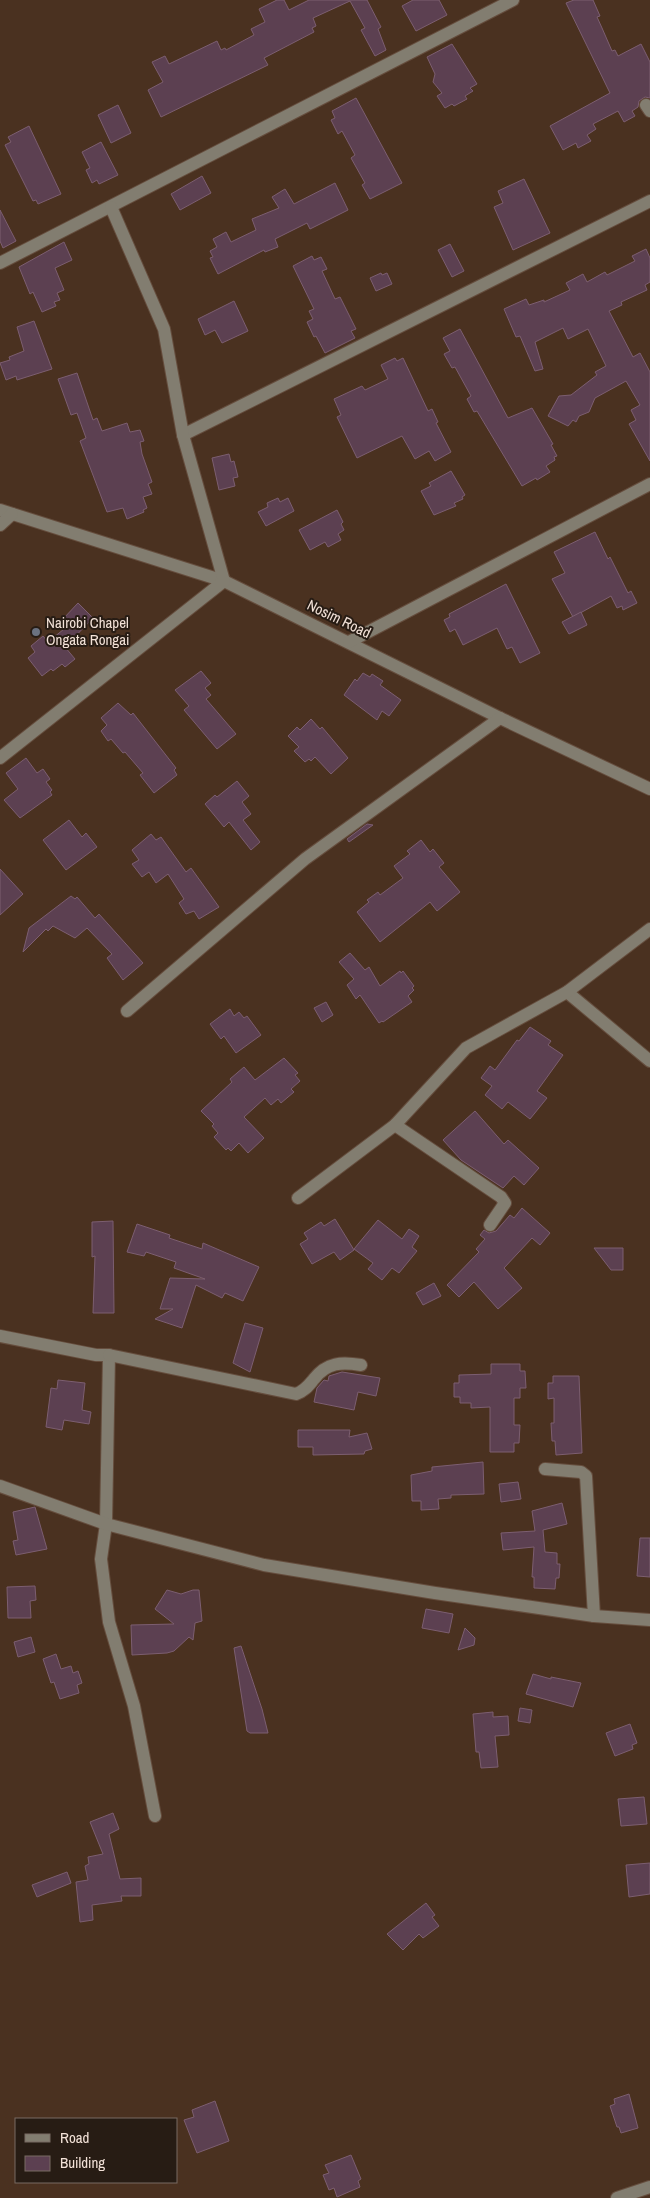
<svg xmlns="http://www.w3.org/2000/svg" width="650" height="2198" font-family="'Archivo Narrow',sans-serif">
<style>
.building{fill:#5c4051;stroke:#7c5e70}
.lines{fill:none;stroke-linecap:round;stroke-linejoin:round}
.minor-casing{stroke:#654d3d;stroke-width:14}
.minor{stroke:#827d70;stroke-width:12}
.worship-dot{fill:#6b7280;stroke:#271c14;stroke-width:2}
.labels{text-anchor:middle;stroke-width:4;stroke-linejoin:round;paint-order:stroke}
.street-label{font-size:15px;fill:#f2e1d7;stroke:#271c14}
.poi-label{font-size:15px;fill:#f2e1d7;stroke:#271c14;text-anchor:start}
</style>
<rect width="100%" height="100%" fill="#4a3120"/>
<!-- building -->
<g class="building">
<polygon points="277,0 284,0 289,10 309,0 367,0 381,27 378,29 386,50 375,56 361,30 365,28 350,1 313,18 316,26 312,28 314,32 264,58 268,65 161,117 148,90 163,82 152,62 165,56 169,64 217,41 221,50 225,48 226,50 254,35 251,29 265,22 259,9"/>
<polygon points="413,0 439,0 447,15 416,31 402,6"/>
<polygon points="574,0 593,0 600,16 597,17 602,28 612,51 615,50 618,56 641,44 650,62 650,98 645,97 639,101 638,107 632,111 635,116 624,122 618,111 593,124 596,129 587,135 591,141 578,148 576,143 563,150 550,126 610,93 566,3"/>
<polygon points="452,44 477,84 470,88 473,91 465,96 467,99 454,106 452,104 445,108 437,96 442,93 433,82 435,74 427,57"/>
<polygon points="356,98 402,183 370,199 362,185 365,183 351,158 355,155 342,131 338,134 331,120 335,118 332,111"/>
<polygon points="118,105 131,133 111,143 98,115"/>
<polygon points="29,126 61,194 38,204 36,200 33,201 5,145 11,142 8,137"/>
<polygon points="101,142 118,175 99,184 97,180 92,183 86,170 90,168 82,152"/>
<polygon points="202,176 211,193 180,210 171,194"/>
<polygon points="524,179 550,233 513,250 494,207 503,203 498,191"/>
<polygon points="335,183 348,210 310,229 307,223 275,239 278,247 265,252 264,250 218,274 210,258 213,257 210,251 217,247 213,239 226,232 231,242 256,230 252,219 279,208 272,197 285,189 294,204"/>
<polygon points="0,210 16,241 3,248 0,241"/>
<polygon points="64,242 72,260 55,268 64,290 57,293 60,300 54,302 56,306 42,312 33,292 30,294 19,267"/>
<polygon points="450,244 464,271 452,277 438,250"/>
<polygon points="646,249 650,258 650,282 645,285 647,290 621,302 622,305 609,311 633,357 640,353 650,372 650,461 629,424 636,420 631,410 640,405 626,381 595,398 589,412 579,416 576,422 573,420 568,426 548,416 559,396 571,395 597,375 595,372 606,366 588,329 568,339 563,328 535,342 543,369 535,371 520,336 516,337 504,309 526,299 529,305 544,300 544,302 570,290 566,283 583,274 587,282 605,272 607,275 635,261 632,256"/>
<polygon points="312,256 314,260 321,257 327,269 322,271 335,299 340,297 356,329 351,331 355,338 325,353 316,336 314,337 307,322 313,319 309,311 314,309 293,266"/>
<polygon points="381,273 382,275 387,273 392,284 376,291 370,278"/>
<polygon points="234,301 248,331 222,343 215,330 205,335 198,319"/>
<polygon points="34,321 52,369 17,380 16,376 6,380 0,363 10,360 9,357 24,351 17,327"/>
<polygon points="460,329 508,418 532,408 553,444 551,445 557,456 554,457 555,460 546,466 550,472 537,480 536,478 522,486 477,411 474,412 467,399 471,396 455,367 452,368 444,354 450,351 443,338"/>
<polygon points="395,358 397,361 403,358 428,411 432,409 438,422 436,423 451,452 435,461 429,451 415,459 402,436 357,458 337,417 341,415 334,399 362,386 365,390 388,379 381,365"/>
<polygon points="77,373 93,420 97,418 102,431 127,423 130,432 140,430 144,441 140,442 142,454 152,482 148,484 152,494 143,497 147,508 143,510 144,512 127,519 123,508 107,512 80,441 86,438 77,413 71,415 58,379"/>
<polygon points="229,454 231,462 234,461 238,477 233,478 235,486 219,490 212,458"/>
<polygon points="451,471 465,495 462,497 463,499 454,503 456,506 434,515 421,491 431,486 429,483"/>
<polygon points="278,498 280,502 288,498 294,511 266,526 258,512 268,507 267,503"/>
<polygon points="337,510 343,522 341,524 344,530 338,534 341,540 328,547 325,542 310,550 299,530"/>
<polygon points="595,532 608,559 610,557 628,593 631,591 637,603 623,610 622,606 617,608 611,596 573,617 552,579 565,573 554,552"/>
<polygon points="506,584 540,653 520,663 512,647 507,649 497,628 463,645 455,629 450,632 444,620 450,617 449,614"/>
<polygon points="78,603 93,618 65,647 75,659 65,667 62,664 53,671 51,669 42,676 28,658 35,652 31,646 43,636 48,642 69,625 63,619"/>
<polygon points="581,612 587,625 569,634 562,622"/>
<polygon points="201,671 211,683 205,688 211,695 206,699 236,734 217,749 184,710 189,706 175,690"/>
<polygon points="363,673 370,677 372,674 383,681 380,685 401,700 389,716 382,711 377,720 344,695 355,679 357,681"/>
<polygon points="118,703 131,715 133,713 176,768 174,770 177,775 154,793 140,775 143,773 125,752 123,753 111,739 108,741 101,731 107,725 101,718"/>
<polygon points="311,719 320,729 322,727 348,758 331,774 315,757 311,761 309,759 305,762 294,751 299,747 288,736 297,727 300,730"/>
<polygon points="26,758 37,773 43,769 50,779 46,782 52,790 50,792 52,795 20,818 4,800 18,789 6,773"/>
<polygon points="237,781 249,796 242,802 251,814 243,820 260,842 251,850 229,822 224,827 205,804 215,795 217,797"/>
<polygon points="69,820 82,837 86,833 97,847 66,870 43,840"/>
<polygon points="367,824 373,825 349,842 347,839"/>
<polygon points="151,834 156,840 161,837 186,872 191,868 219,907 199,919 194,911 186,914 179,903 184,899 168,874 156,883 149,872 142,877 132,864 139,860 132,850"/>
<polygon points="421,840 430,852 433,849 444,863 439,867 460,892 437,911 430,902 380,942 357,912 369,902 367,900 378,892 380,895 403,878 394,866 410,854 407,851"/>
<polygon points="0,869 23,894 0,915"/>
<polygon points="71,896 75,899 77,897 95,918 99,914 143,963 123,980 107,958 112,954 87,928 75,938 53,926 48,931 46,929 23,952 29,928"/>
<polygon points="350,953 365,970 369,967 380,986 400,971 401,973 403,971 414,986 412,988 414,990 408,996 412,1002 383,1022 382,1021 379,1023 360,995 356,999 347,985 354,979 339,962"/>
<polygon points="326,1002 333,1015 322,1022 314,1008"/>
<polygon points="230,1009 234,1016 239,1012 244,1018 247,1016 261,1035 236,1053 224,1036 221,1039 210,1024"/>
<polygon points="530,1027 551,1041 548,1045 563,1055 537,1091 547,1098 530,1119 508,1102 502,1109 485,1095 492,1086 481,1078 490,1066 495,1070 517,1040 519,1041"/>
<polygon points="284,1058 298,1073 295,1075 300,1081 291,1089 294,1092 281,1103 278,1099 271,1105 265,1098 244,1117 264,1138 248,1153 239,1143 231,1151 228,1148 226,1150 214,1137 218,1133 212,1126 214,1124 201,1111 232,1082 230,1079 244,1067 255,1080"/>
<polygon points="475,1111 504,1144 508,1140 539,1168 524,1185 514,1176 503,1188 461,1160 443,1140"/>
<polygon points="522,1208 550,1233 540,1245 532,1238 504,1268 522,1288 498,1309 474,1282 459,1297 447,1285 479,1252 476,1249 485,1239 480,1235 484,1230 489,1233 496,1231 510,1215 514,1218"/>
<polygon points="335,1219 354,1250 340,1260 334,1252 312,1264 300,1244 308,1239 304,1233 321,1222 324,1226"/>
<polygon points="378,1220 402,1239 409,1229 419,1236 412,1247 417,1251 399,1273 392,1268 382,1280 368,1269 373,1263 354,1249"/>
<polygon points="113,1221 114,1313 93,1313 95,1256 92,1257 92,1222"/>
<polygon points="137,1224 170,1235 169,1238 202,1249 203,1243 259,1267 243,1301 225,1293 222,1298 196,1285 182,1328 155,1319 173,1309 160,1309 170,1278 205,1279 174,1268 176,1262 146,1252 144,1256 127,1252"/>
<polygon points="594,1248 623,1248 623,1270 611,1270"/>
<polygon points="434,1283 441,1296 423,1305 416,1293"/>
<polygon points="245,1323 263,1328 250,1372 233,1363"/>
<polygon points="491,1364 520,1364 520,1371 525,1371 526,1388 520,1388 520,1398 514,1398 514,1425 520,1425 519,1443 514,1443 514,1452 490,1452 490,1407 471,1408 471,1403 460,1403 460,1397 454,1397 454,1383 459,1383 459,1375 491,1374"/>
<polygon points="342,1372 380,1378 376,1396 358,1392 354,1410 314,1402 317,1388 324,1380 328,1381 329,1376"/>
<polygon points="553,1376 579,1376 582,1453 556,1455 555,1441 552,1441 551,1423 554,1423 554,1398 548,1399 548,1383 553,1383"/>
<polygon points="58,1380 85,1383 82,1410 91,1412 89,1424 64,1420 62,1430 46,1427 51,1388 57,1389"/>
<polygon points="298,1430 350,1430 349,1437 367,1433 372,1449 365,1451 364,1454 313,1455 313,1447 298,1447"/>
<polygon points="483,1462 484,1494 451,1495 451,1498 438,1499 439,1509 421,1510 421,1501 412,1501 411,1475 432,1471 432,1467"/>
<polygon points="518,1482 521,1499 501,1502 499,1484"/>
<polygon points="562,1503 567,1524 543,1530 545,1552 557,1553 557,1564 560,1564 559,1578 556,1578 555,1589 534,1588 534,1577 532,1577 534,1547 503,1550 501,1533 535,1531 532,1511"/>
<polygon points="35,1507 47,1549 16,1555 13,1541 18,1540 13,1512"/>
<polygon points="640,1538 650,1538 650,1577 637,1576"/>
<polygon points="35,1586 36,1600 30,1601 31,1618 8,1618 7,1587"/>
<polygon points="167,1590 181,1594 193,1590 199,1590 202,1621 195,1623 193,1640 189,1637 174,1651 167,1653 132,1655 131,1625 174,1624 155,1609"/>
<polygon points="426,1609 453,1614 449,1633 422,1628"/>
<polygon points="465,1628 475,1638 474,1645 458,1650"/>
<polygon points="31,1637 35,1652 18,1657 14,1642"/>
<polygon points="241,1646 262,1709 268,1733 250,1733 247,1731 234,1648"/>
<polygon points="56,1654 61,1669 71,1666 73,1673 78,1671 82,1683 77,1685 79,1693 60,1699 54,1682 51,1683 43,1659"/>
<polygon points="533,1674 551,1679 551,1677 581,1683 573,1707 526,1694"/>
<polygon points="520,1708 532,1710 530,1723 518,1721"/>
<polygon points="493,1712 493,1717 508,1716 509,1735 495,1736 498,1767 481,1768 479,1752 476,1752 473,1714"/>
<polygon points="630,1724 637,1743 632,1745 633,1749 615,1756 606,1733"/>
<polygon points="644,1797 647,1824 621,1826 618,1799"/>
<polygon points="113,1813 119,1829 109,1834 120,1879 141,1878 141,1896 121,1896 122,1901 92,1905 93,1920 80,1922 76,1882 88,1880 85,1866 89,1864 88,1857 103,1854 90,1822"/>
<polygon points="650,1863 650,1894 629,1897 626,1865"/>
<polygon points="67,1872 71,1883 37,1897 32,1885"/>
<polygon points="426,1903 435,1915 432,1917 439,1926 423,1938 419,1934 403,1950 387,1934"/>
<polygon points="629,2094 638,2128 621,2133 619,2127 617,2127 610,2106 615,2104 614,2099"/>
<polygon points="215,2101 229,2141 197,2153 184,2120 194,2117 192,2110"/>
<polygon points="351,2155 361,2179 358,2181 360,2187 337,2197 334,2188 329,2190 323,2175 329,2173 325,2165"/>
</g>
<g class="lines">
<!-- minor casing -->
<g class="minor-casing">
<g id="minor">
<polyline points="646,105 650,111"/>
<polyline points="0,263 513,0"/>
<polyline points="183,435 650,201"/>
<polyline points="0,510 224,581 500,718 650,789"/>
<polyline points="0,525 12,514"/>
<polyline points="349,642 650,484"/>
<polyline points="0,758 224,581 183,435 164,329 111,207"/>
<polyline points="567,992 650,1061"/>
<polyline points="127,1011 305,859 500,718"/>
<polyline points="395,1125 501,1197 505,1203 490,1225"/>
<polyline points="298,1198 395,1125 466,1048 567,992 650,929"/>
<polyline points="0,1336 96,1355 109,1355 106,1524 101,1559 109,1622 134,1706 155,1816"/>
<path d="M109 1355 296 1394C305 1391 309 1385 314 1379 327 1362 342 1362 361 1365"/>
<polyline points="545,1469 581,1472 586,1476 594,1616"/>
<polyline points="0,1486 106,1524 264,1565 435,1593 594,1616 650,1620"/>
<polyline points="617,2198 650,2187"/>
</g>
</g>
<!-- minor -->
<use href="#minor" class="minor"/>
</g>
<!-- markers -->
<circle class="worship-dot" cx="36" cy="632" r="5"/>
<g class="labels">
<!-- street labels -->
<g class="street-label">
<text transform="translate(339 619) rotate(26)" y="5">Nosim Road</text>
</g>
<!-- poi labels -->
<g class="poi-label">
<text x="46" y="628">Nairobi Chapel<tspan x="46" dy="17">Ongata Rongai</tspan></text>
</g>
</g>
<!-- legend -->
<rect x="15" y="2118" width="162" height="65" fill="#271c14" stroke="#786b62"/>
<rect x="25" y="2134" width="25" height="8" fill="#827d70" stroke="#786b62"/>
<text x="60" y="2143" font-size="15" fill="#f2e1d7">Road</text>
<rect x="25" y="2156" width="25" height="15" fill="#5c4051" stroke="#786b62"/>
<text x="60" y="2168" font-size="15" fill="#f2e1d7">Building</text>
</svg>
